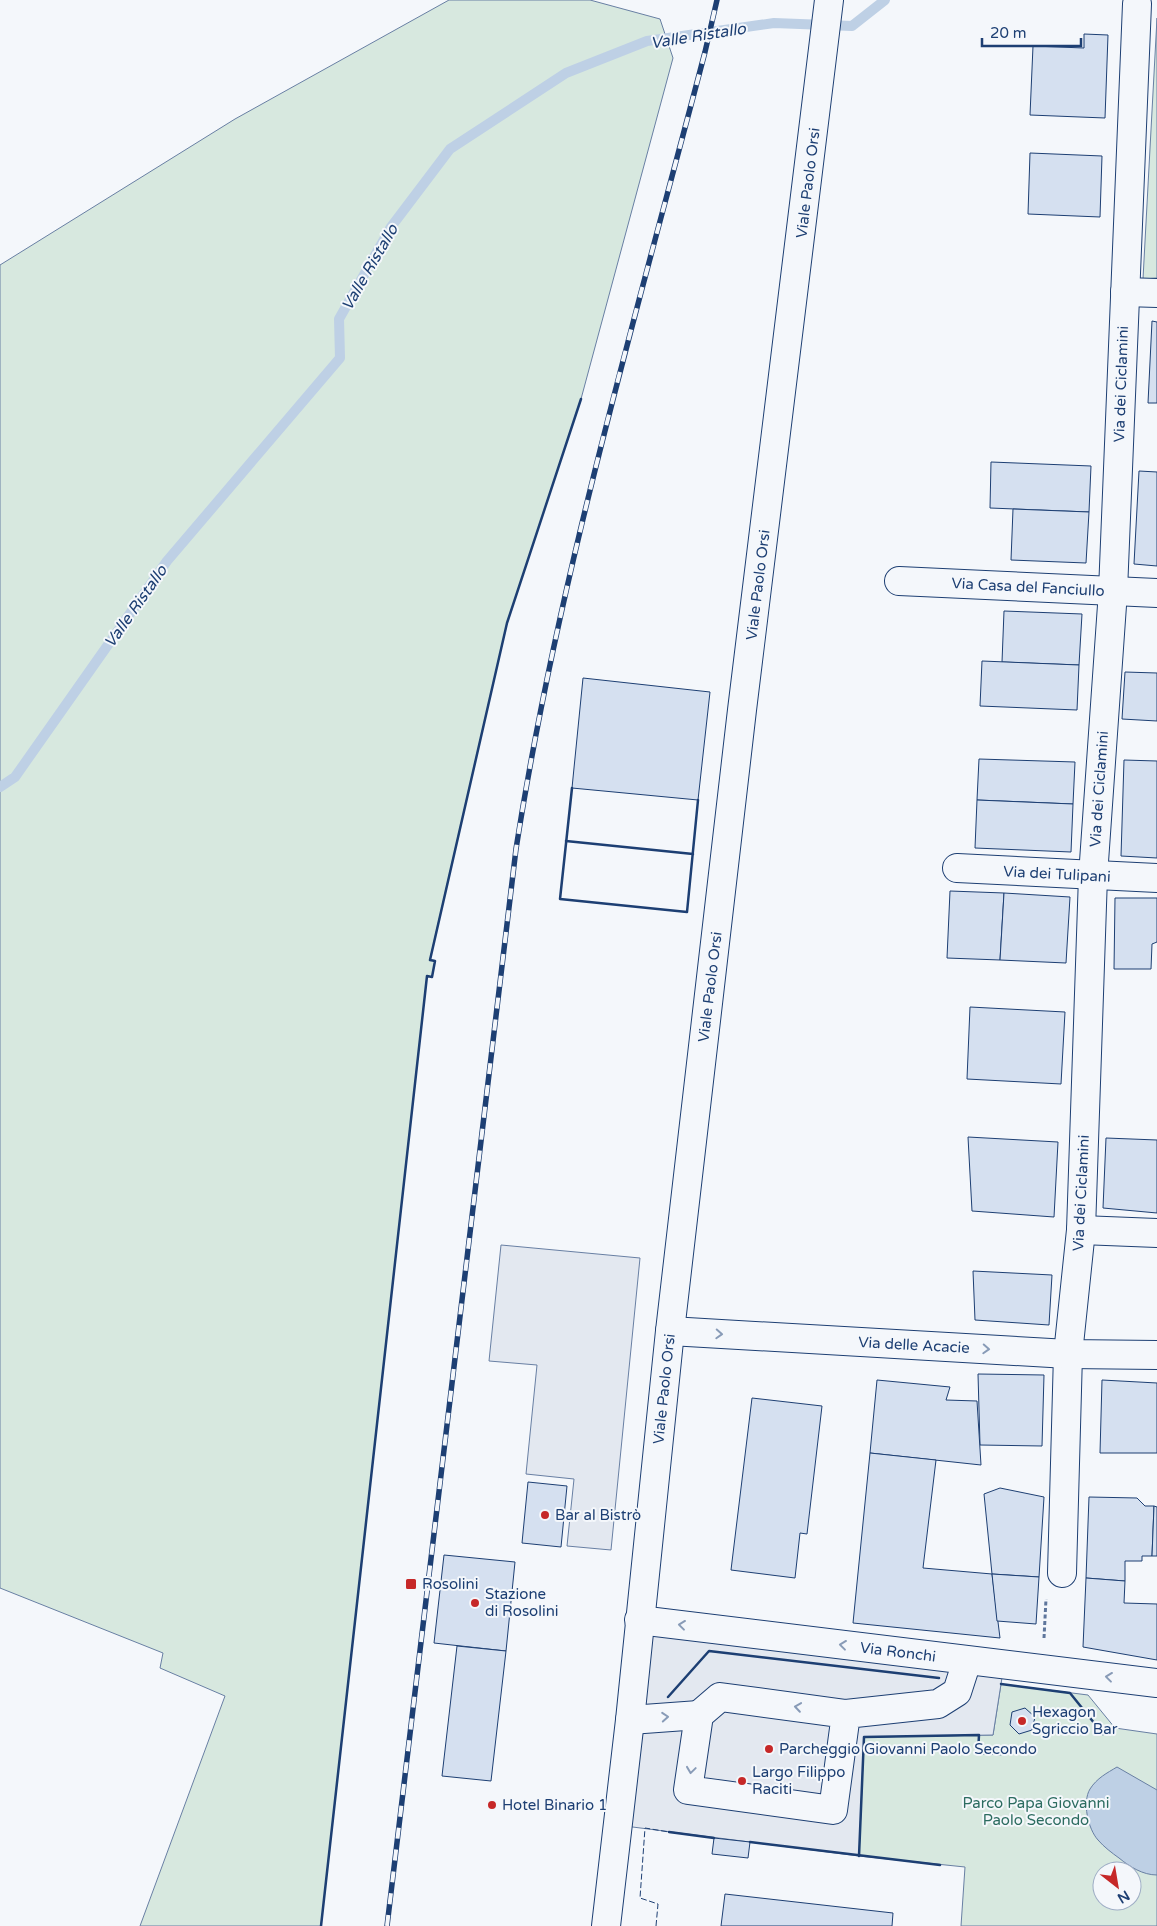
<svg xmlns="http://www.w3.org/2000/svg" width="1157" height="1926" font-family="'Varela Round',sans-serif">
<style>
.green{fill:#d7e8df;stroke:#687fa3;fill-rule:evenodd}
.parking{fill:#e3e8f0;stroke:#687fa3}
.water{fill:#bed0e5;stroke:#687fa3}
.lines{fill:none;stroke-linecap:round;stroke-linejoin:round}
.stream{stroke:#bed0e5;stroke-width:10}
.building{fill:#d5e0f0;stroke:#1d3f73}
.street-casing{stroke:#1d3f73;stroke-width:30}
.secondary-casing{stroke:#1d3f73;stroke-width:30}
.path{stroke:#5e769c;stroke-width:3;stroke-dasharray:4 2.5;stroke-linecap:butt}
.street{stroke:#f4f7fb;stroke-width:28}
.secondary{stroke:#f4f7fb;stroke-width:28}
.rail-casing{stroke:#1d3f73;stroke-width:5.5}
.rail{stroke:#f4f7fb;stroke-width:4;stroke-dasharray:11;stroke-linecap:butt}
.fence{stroke:#1d3f73;stroke-width:1;stroke-dasharray:6 2.5;stroke-linecap:butt}
.wall{stroke:#1d3f73;stroke-width:2.5}
.oneway{stroke:#889bb7}
.poi-dot{fill:#c62828;stroke:#f4f7fb;stroke-width:2}
.labels{text-anchor:middle;stroke-width:4;stroke-linejoin:round;paint-order:stroke}
.street-label{font-size:15px;fill:#1d3f73;stroke:#f4f7fb}
.poi-label{font-size:15px;fill:#1d3f73;stroke:#f4f7fb;text-anchor:start}
.park-label{font-size:15px;fill:#2c6c60;stroke:#f4f7fb}
.water-label{font-size:16px;font-style:italic;fill:#1d3f73;stroke:#f4f7fb}
</style>
<rect width="100%" height="100%" fill="#f4f7fb"/>
<!-- green -->
<g class="green">
<polygon points="449,0 590,0 660,19 673,58 581,399 507,623 430,959 435,961 432,977 427,976 321,1926 140,1926 225,1696 160,1668 163,1653 0,1588 0,265 235,119"/>
<polygon points="1157,18 1157,278 1143,279"/>
<path d="M1001 1684 1088 1695 1115 1728 1157 1734V1926H961L965 1867 859 1856 864 1737 993 1735ZM1102 1871H1132V1901H1102Z"/>
</g>
<!-- parking -->
<g class="parking">
<polygon points="501,1245 640,1258 611,1550 567,1546 574,1479 526,1474 537,1365 489,1361"/>
<polygon points="639,1620 1004,1665 993,1735 864,1737 859,1856 617,1825"/>
</g>
<!-- water -->
<path class="water" d="M1117 1767 1157 1790V1875C1143 1875 1130 1867 1119 1858 1112 1853 1104 1847 1098 1840 1088 1829 1082 1802 1090 1789 1097 1778 1107 1773 1117 1767Z"/>
<g class="lines">
<!-- stream -->
<polyline class="stream" points="0,787 15,777 167,561 340,358 339,319 391,227 450,149 566,73 647,41 774,23 852,26 885,0"/>
</g>
<!-- building -->
<g class="building">
<polygon points="1084,34 1108,35 1105,118 1030,115 1033,46 1084,48"/>
<polygon points="1030,153 1102,156 1100,217 1028,214"/>
<polygon points="1152,321 1157,322 1157,403 1148,403"/>
<polygon points="991,462 1091,466 1089,512 990,508"/>
<polygon points="1139,471 1157,472 1157,566 1134,564"/>
<polygon points="1013,509 1089,512 1086,563 1011,560"/>
<polygon points="1004,611 1082,614 1079,665 1002,662"/>
<polygon points="982,661 1079,665 1077,710 980,706"/>
<polygon points="1125,672 1157,673 1157,721 1122,719"/>
<polygon points="583,678 710,692 698,800 572,788"/>
<polygon points="979,759 1075,762 1073,804 977,800"/>
<polygon points="1124,760 1157,761 1157,858 1121,856"/>
<polygon points="977,800 1073,804 1071,852 975,848"/>
<polygon points="950,891 1004,893 1000,960 947,958"/>
<polygon points="1004,893 1070,897 1066,963 1000,960"/>
<polygon points="1115,898 1157,898 1157,942 1152,944 1151,969 1114,969"/>
<polygon points="970,1007 1065,1012 1061,1084 967,1079"/>
<polygon points="968,1137 1058,1142 1054,1217 972,1211"/>
<polygon points="1106,1138 1157,1140 1157,1213 1103,1208"/>
<polygon points="973,1271 1052,1275 1049,1325 975,1320"/>
<polygon points="978,1374 1044,1375 1042,1446 980,1445"/>
<polygon points="877,1380 950,1387 946,1400 977,1401 981,1465 870,1453"/>
<polygon points="1102,1380 1157,1383 1157,1453 1100,1453"/>
<polygon points="752,1398 822,1406 807,1534 800,1533 795,1578 731,1570"/>
<polygon points="870,1453 936,1460 923,1568 992,1574 1000,1638 853,1623"/>
<polygon points="528,1482 567,1486 561,1547 522,1543"/>
<polygon points="1000,1488 1044,1497 1039,1577 992,1574 984,1494"/>
<polygon points="1089,1497 1137,1498 1145,1506 1154,1506 1152,1556 1142,1556 1142,1561 1125,1561 1125,1581 1086,1578"/>
<polygon points="1154,1506 1157,1507 1157,1556 1152,1556"/>
<polygon points="444,1555 515,1562 506,1651 434,1643"/>
<polygon points="992,1574 1039,1577 1036,1624 997,1621"/>
<polygon points="1086,1578 1125,1581 1124,1603 1157,1604 1157,1660 1083,1647"/>
<polygon points="457,1646 506,1651 491,1781 442,1776"/>
<polygon points="1025,1708 1035,1717 1032,1730 1019,1734 1010,1725 1012,1712"/>
<polygon points="714,1838 750,1842 748,1858 712,1854"/>
<polygon points="725,1894 893,1913 892,1926 721,1926"/>
</g>
<g class="lines">
<!-- street casing -->
<g class="street-casing">
<g id="street">
<polyline points="1125,292 1157,293"/>
<polyline points="899,581 1157,593"/>
<polyline points="957,868 1157,878"/>
<polyline points="1081,1230 1157,1233"/>
<polyline points="1062,1573 1068,1354 1081,1230 1093,876 1113,591 1137,4"/>
<polyline points="846,1714 833,1810 688,1790 699,1715 720,1697 846,1714 938,1704 957,1692 967,1661"/>
<polyline points="630,1720 699,1715"/>
</g>
</g>
<!-- secondary casing -->
<g class="secondary-casing">
<g id="secondary">
<polyline points="670,1331 1068,1354 1157,1355"/>
<polyline points="639,1620 1157,1683"/>
<polyline points="606,1926 630,1720 670,1331 742,710 829,0"/>
</g>
</g>
<!-- path -->
<polyline class="path" points="1044,1638 1046,1599"/>
<!-- street -->
<use href="#street" class="street"/>
<!-- secondary -->
<use href="#secondary" class="secondary"/>
<!-- rail casing -->
<g class="rail-casing">
<path id="rail" d="M387 1926 516 849C558 580 636 316 705 52L717 0"/>
</g>
<!-- rail -->
<use href="#rail" class="rail"/>
<!-- fence -->
<polyline class="fence" points="656,1926 658,1904 640,1898 645,1828 669,1832"/>
<!-- wall -->
<g class="wall">
<polyline points="572,788 560,899 687,912 698,800"/>
<polyline points="566,841 693,854"/>
<polyline points="1001,1684 1070,1693 1103,1734"/>
<polyline points="668,1697 709,1651 939,1678"/>
<polyline points="669,1832 714,1838"/>
<polyline points="750,1842 940,1865"/>
<polyline points="859,1856 864,1737 979,1735 978,1753 1001,1754"/>
<polyline points="321,1926 427,976 432,977 435,961 430,960 507,623 581,399"/>
</g>
</g>
<!-- one-way arrows -->
<defs><path id="oneway-chevron" d="M-2-3.5L2.5 0L-2 3.5" fill="none" stroke-width="1.6" stroke-linecap="round" stroke-linejoin="round" transform="scale(1.25)"/></defs>
<g class="oneway">
<use href="#oneway-chevron" transform="translate(719 1334) rotate(3)"/>
<use href="#oneway-chevron" transform="translate(986 1349) rotate(3)"/>
<use href="#oneway-chevron" transform="translate(682 1625) rotate(-173)"/>
<use href="#oneway-chevron" transform="translate(843 1645) rotate(-173)"/>
<use href="#oneway-chevron" transform="translate(1109 1677) rotate(-173)"/>
<use href="#oneway-chevron" transform="translate(798 1707) rotate(-172)"/>
<use href="#oneway-chevron" transform="translate(665 1717) rotate(-4)"/>
<use href="#oneway-chevron" transform="translate(691 1770) rotate(98)"/>
</g>
<!-- markers -->
<g class="poi-dot">
<circle cx="545" cy="1515" r="5"/>
<rect x="405" y="1578" width="12" height="12" rx="2.5"/>
<circle cx="475" cy="1603" r="5"/>
<circle cx="1022" cy="1721" r="5"/>
<circle cx="769" cy="1749" r="5"/>
<circle cx="742" cy="1781" r="5"/>
<circle cx="492" cy="1805" r="5"/>
</g>
<g class="labels">
<!-- street labels -->
<g class="street-label">
<text transform="translate(808 183) rotate(-83)" y="5">Viale Paolo Orsi</text>
<text transform="translate(1121 384) rotate(-88)" y="5">Via dei Ciclamini</text>
<text transform="translate(758 585) rotate(-83)" y="5">Viale Paolo Orsi</text>
<text transform="translate(1028 587) rotate(3)" y="5">Via Casa del Fanciullo</text>
<text transform="translate(1099 789) rotate(-86)" y="5">Via dei Ciclamini</text>
<text transform="translate(1057 874) rotate(3)" y="5">Via dei Tulipani</text>
<text transform="translate(710 987) rotate(-83)" y="5">Viale Paolo Orsi</text>
<text transform="translate(1081 1193) rotate(-87)" y="5">Via dei Ciclamini</text>
<text transform="translate(914 1345) rotate(3)" y="5">Via delle Acacie</text>
<text transform="translate(664 1389) rotate(-84)" y="5">Viale Paolo Orsi</text>
<text transform="translate(898 1652) rotate(7)" y="5">Via Ronchi</text>
</g>
<!-- poi labels -->
<g class="poi-label">
<text x="555" y="1520">Bar al Bistrò</text>
<text x="422" y="1589">Rosolini</text>
<text x="485" y="1599">Stazione<tspan x="485" dy="17">di Rosolini</tspan></text>
<text x="1032" y="1717">Hexagon<tspan x="1032" dy="17">Sgriccio Bar</tspan></text>
<text x="779" y="1754">Parcheggio Giovanni Paolo Secondo</text>
<text x="752" y="1777">Largo Filippo<tspan x="752" dy="17">Raciti</tspan></text>
<text x="502" y="1810">Hotel Binario 1</text>
</g>
<!-- park labels -->
<g class="park-label">
<text x="1036" y="1808">Parco Papa Giovanni<tspan x="1036" dy="17">Paolo Secondo</tspan></text>
</g>
<!-- water labels -->
<g class="water-label">
<text transform="translate(698 35) rotate(-9)" y="6">Valle Ristallo</text>
<text transform="translate(369 267) rotate(-60)" y="6">Valle Ristallo</text>
<text transform="translate(135 606) rotate(-55)" y="6">Valle Ristallo</text>
</g>
</g>
<!-- north arrow -->
<g transform="translate(1117 1886) rotate(149)"><circle r="24" fill="#f4f7fb" stroke="#9eadc5"/>
<path d="M0-4L9 19L0 12L-9 19Z" fill="#c62828"/>
<text y="-8" font-size="14" font-weight="bold" text-anchor="middle" fill="#1d3f73">N</text>
</g>
<!-- scale -->
<path d="M982 38v8h99v-8" fill="none" stroke="#1d3f73" stroke-width="2.5"/>
<text x="990" y="38" font-size="15" fill="#1d3f73" stroke="#f4f7fb" stroke-width="4" paint-order="stroke">20 m</text>
</svg>
